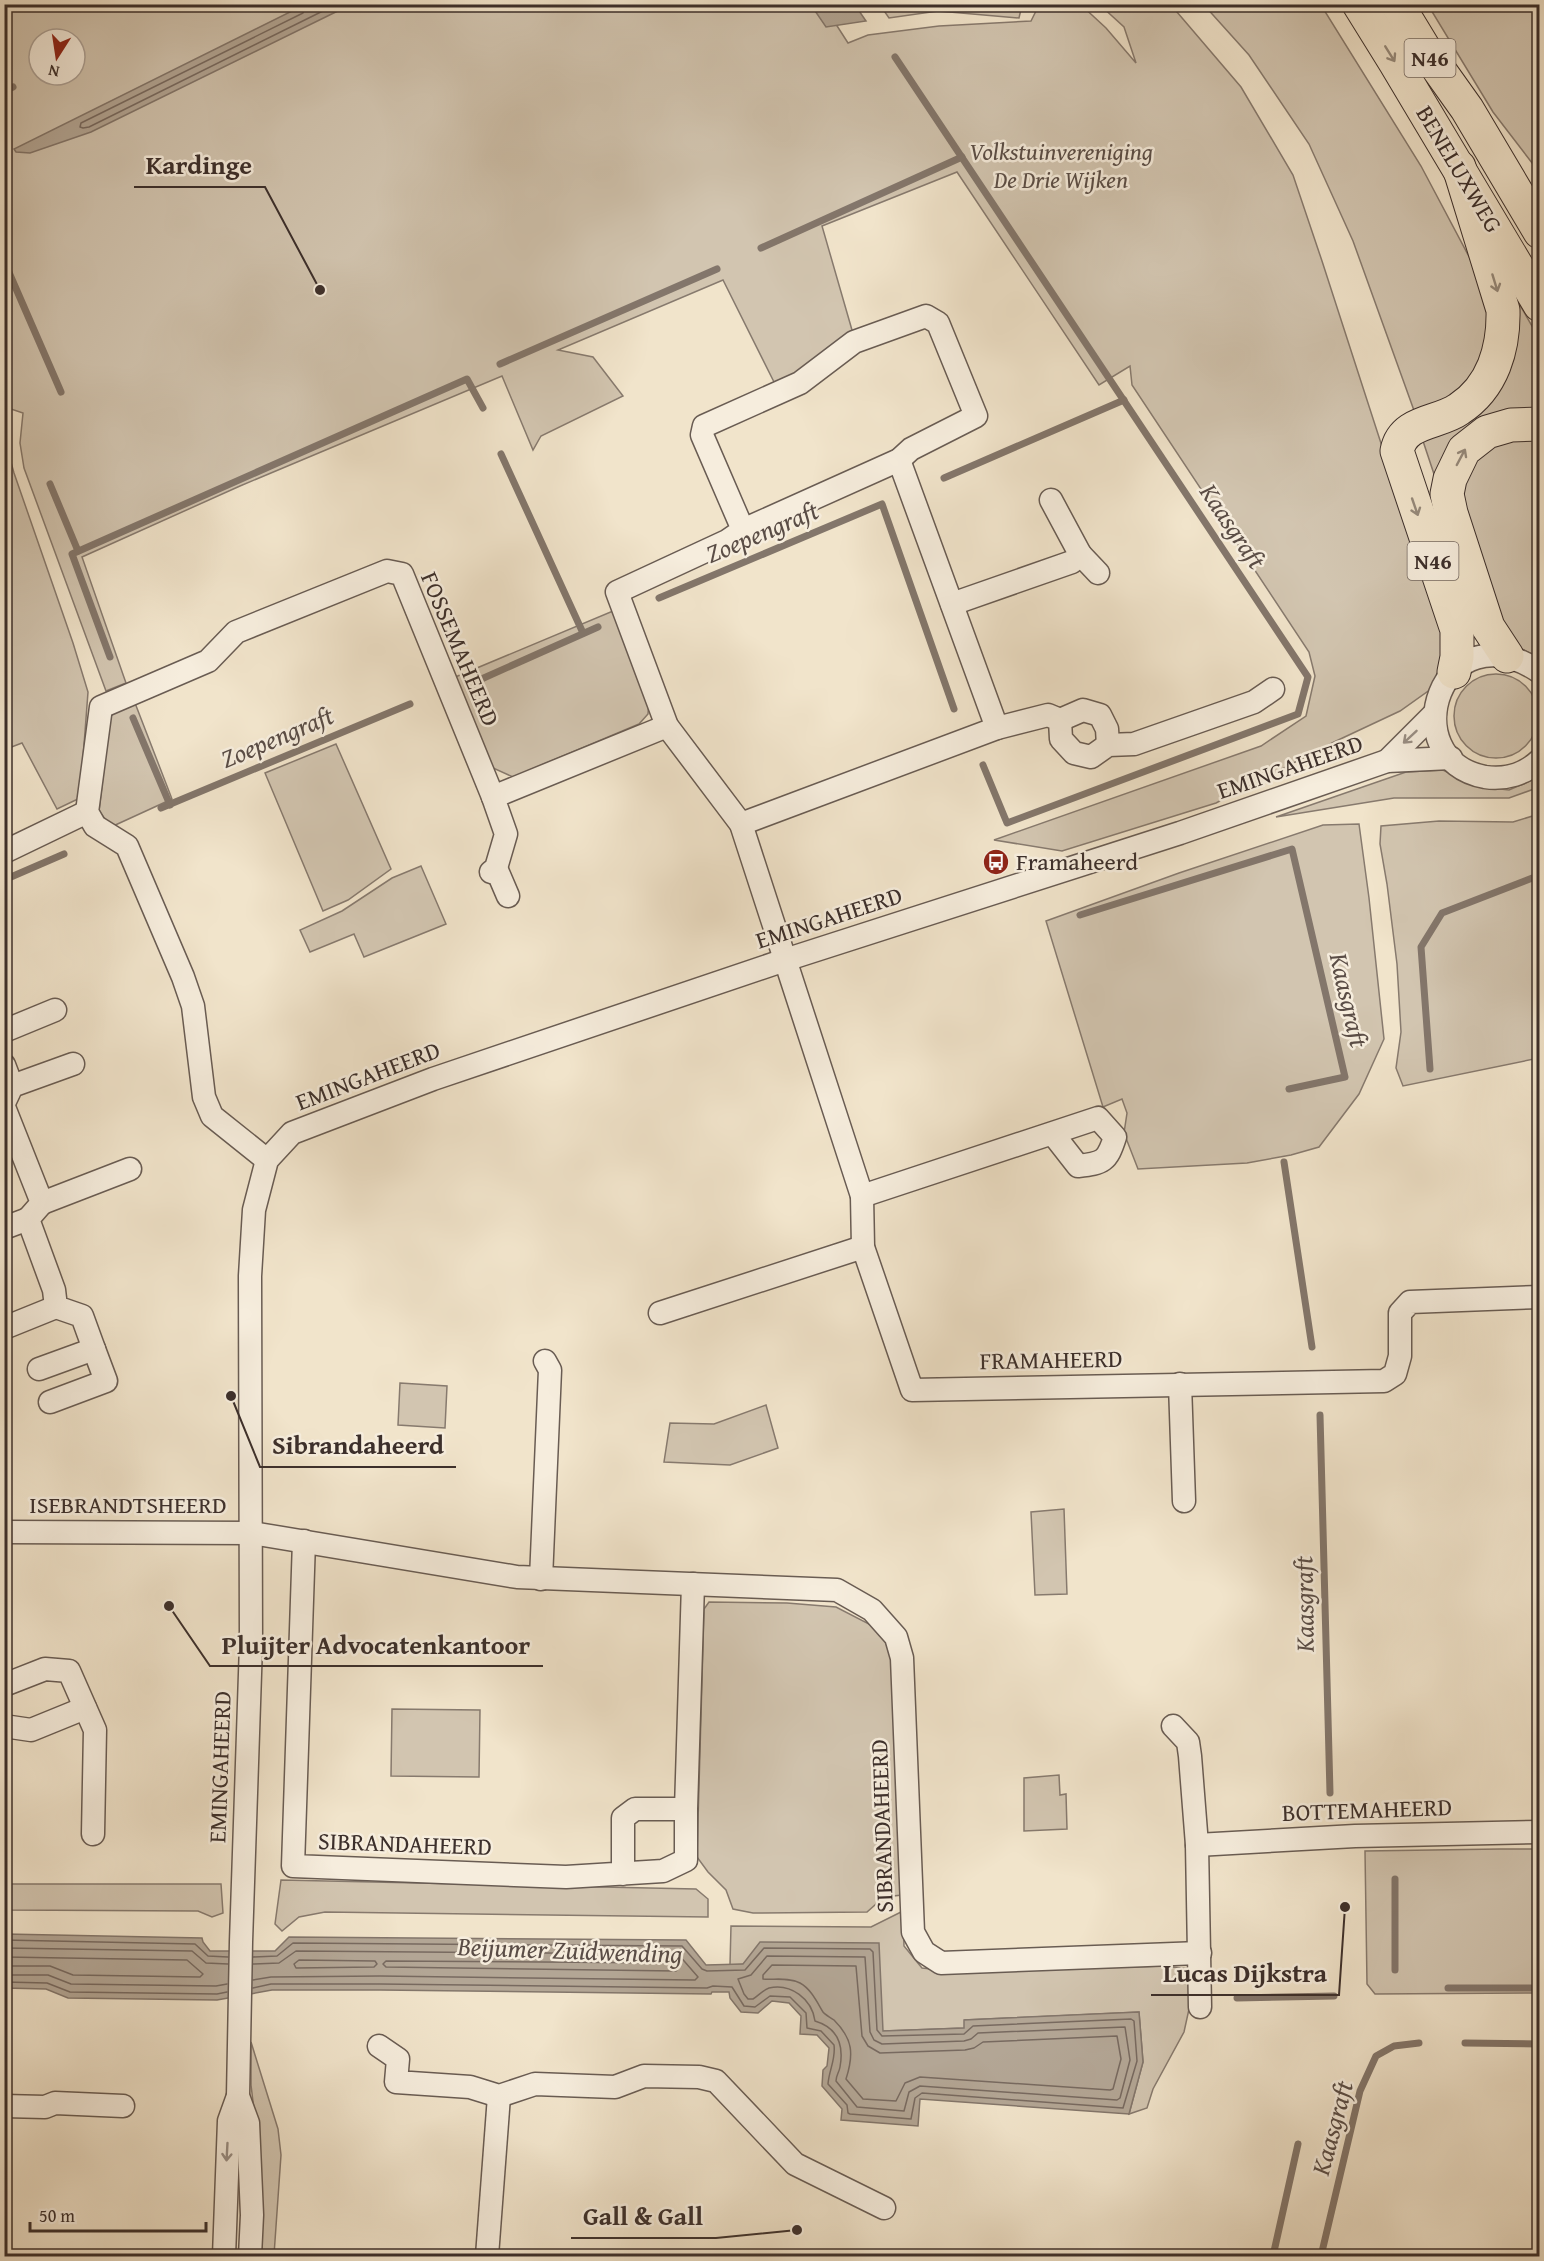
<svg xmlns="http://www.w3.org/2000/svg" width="1544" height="2261" font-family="'Gentium Book Plus',serif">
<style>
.green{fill:#d2c5b0;stroke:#877a6e;stroke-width:1.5;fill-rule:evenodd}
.water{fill:#b3a695;stroke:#83766b;stroke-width:1.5}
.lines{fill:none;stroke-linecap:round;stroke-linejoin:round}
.shore{stroke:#786a60;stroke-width:1.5}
.stream{stroke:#83766b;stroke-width:7}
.minor-casing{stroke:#695c53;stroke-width:25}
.highway-casing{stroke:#3c2f2b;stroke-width:35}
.minor{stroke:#f6eddd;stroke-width:22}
.highway{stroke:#f1e4cb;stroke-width:33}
.oneway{stroke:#968a7b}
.oneway2{stroke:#998e84}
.labels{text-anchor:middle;stroke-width:5;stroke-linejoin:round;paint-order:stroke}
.shield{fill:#f6eddd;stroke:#746860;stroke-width:1.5}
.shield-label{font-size:22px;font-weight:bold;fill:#3c2f2b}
.park-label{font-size:24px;font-style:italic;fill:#5a4d46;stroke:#f6eddd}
.street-label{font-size:24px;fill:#3c2f2b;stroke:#f6eddd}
.poi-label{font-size:24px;fill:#3c2f2b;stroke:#f6eddd;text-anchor:start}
.water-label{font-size:26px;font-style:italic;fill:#5a4d46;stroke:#f6eddd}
.leader{fill:none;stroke:#3c2f2b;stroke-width:2}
.callout-dot{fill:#3c2f2b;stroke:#f6eddd;stroke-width:2}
.callout-label{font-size:26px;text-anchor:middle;font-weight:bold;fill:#3c2f2b;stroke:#f6eddd;stroke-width:5;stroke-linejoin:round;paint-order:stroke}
</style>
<rect width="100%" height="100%" fill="#f1e4cb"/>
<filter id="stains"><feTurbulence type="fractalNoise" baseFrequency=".00333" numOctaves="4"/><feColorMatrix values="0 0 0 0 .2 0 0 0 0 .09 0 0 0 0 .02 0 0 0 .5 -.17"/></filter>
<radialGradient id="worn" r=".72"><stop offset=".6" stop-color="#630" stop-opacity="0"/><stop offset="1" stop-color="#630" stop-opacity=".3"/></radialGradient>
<!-- green -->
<g class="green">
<path d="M823 4 848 43 868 35 939 26 1031 21 1039 5 1080 4 1106 28 1136 63 1124 27 1100 5H1171L1241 87 1293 175 1322 261 1445 641 1441 664 1431 689 1400 711 1334 742 1216 803 1062 851 994 840 1261 746 1306 716 1315 676 1309 652 1132 385 1130 366 1099 385 957 172 822 226 854 337 778 390 723 280 558 350 593 357 623 396 541 436 533 450 502 376 240 486 82 557 126 683 106 691 24 468 20 443 23 413 5 407 4 5ZM39 39H75V75H39Z"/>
<polygon points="880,5 1022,5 1019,18 938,11 889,18"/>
<polygon points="1204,5 1321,5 1421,166 1474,266 1489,307 1488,344 1475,380 1450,403 1416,416 1353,241 1309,144 1249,55"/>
<polygon points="1428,5 1539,5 1539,172 1493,112"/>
<polygon points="1510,288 1539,338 1539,415 1514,415 1439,489 1423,441 1476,409"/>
<polygon points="4,419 8,452 14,473 73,643 88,692 80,798 57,809 22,743 9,748 5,721"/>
<polygon points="1515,436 1539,439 1539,658 1518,647 1506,637 1461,519 1467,465 1486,445"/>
<polygon points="613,611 649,699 648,714 639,724 513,777 493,768 453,678"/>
<circle cx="1496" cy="716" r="42"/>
<polygon points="135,703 172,799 111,827 99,811 110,717 119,708"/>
<polygon points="336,744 391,869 348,900 323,911 265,773"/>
<polygon points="1443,770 1475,786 1509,790 1539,777 1539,785 1534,789 1509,798 1394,798 1276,817 1406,772"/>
<polygon points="1539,814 1539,1058 1403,1086 1396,1068 1401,1032 1397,964 1387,884 1380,844 1381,826 1439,821 1513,822"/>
<polygon points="1359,824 1369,898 1384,1039 1359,1094 1319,1147 1291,1155 1247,1163 1138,1169 1124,1133 1127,1113 1122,1099 1103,1107 1046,921 1179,873 1323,825"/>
<polygon points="421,866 446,924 364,957 354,934 310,952 300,930 342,911 392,878"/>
<polygon points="400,1383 447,1386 445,1428 398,1425"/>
<polygon points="766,1405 778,1448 730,1465 664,1462 670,1423 714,1424"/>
<polygon points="1064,1509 1067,1594 1035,1595 1031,1512"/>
<polygon points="709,1602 787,1603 836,1607 871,1625 885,1640 894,1657 902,1895 884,1897 867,1912 753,1913 733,1909 726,1890 708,1872 697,1857 704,1609"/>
<polygon points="392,1709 480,1710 479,1777 391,1776"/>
<polygon points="1059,1775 1060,1795 1066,1794 1067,1829 1024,1831 1024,1778"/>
<polygon points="1500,1849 1539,1849 1539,1993 1375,1994 1367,1984 1365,1851"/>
<polygon points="281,1880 696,1889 708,1899 708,1917 325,1912 299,1917 282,1931 275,1924"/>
<polygon points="5,1884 221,1884 223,1913 212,1917 198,1911 5,1910"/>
<polygon points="903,1911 904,1946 922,1968 960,1972 1164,1966 1189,1969 1191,2000 1184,2032 1153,2089 1147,2108 1129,2114 1143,2062 1139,2012 965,2020 965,2028 883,2031 743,1964 730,1965 731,1926 871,1927"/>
<polygon points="251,2042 278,2129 281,2155 274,2255 260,2253 261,2168 251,2085"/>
</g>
<!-- water -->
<g class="water">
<polygon points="306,4 350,5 91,132 30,153 16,152 14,149"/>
<polygon points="811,5 855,5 866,21 826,27"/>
<polygon points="5,1934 202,1938 203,1942 210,1951 275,1951 289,1937 686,1940 706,1965 743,1964 760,1942 879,1943 883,2031 964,2028 964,2020 1139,2012 1143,2062 1129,2114 920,2099 918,2126 841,2120 842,2109 822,2086 823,2070 827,2066 829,2048 817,2035 800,2034 801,2016 789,2003 772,2001 758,2013 741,2012 730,1998 729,1992 712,1992 711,1994 380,1990 272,1990 217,2000 68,1998 46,1989 5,1988"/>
</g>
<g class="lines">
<!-- shore -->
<g class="shore">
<polyline points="307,4 303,13 81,123 80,127 83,128 89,127 337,4"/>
<polyline points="4,1940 195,1944 208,1956 228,1957"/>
<polyline points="4,1948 192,1951 206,1963 228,1964"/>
<path d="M767 1956 865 1957 870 2032 874 2040 882 2044 964 2041 971 2039 978 2033 1125 2027 1130 2060 1120 2098 1117 2100 920 2086 909 2092 904 2111 857 2107 836 2081C836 2075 839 2073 840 2067 844 2045 838 2028 815 2021 812 1999 791 1983 769 1988 763 1990 758 1996 753 1999H748L744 1994 738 1979 751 1975Z"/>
<polyline points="4,1957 187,1960 203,1974 200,1977 73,1975 50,1966 4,1966"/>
<polygon points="299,1960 375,1961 377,1964 374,1967 296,1968 294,1964"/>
<polygon points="386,1961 674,1963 679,1968 676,1971 386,1967 383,1964"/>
<path d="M772 1965 856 1966 862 2036 868 2046 880 2053 965 2050 974 2048 983 2042 1117 2036 1121 2059 1113 2089 1110 2090 920 2077 905 2083 896 2101 863 2099 846 2079C854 2054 853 2039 834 2020 830 2017 825 2015 823 2012 817 2002 811 1989 800 1983 789 1977 774 1980 763 1979V1975Z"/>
<polyline points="4,1975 48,1975 71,1984 216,1986 227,1984"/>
<polyline points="253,1980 271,1977 380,1976 695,1980 698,1977 678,1954 296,1951 279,1963 253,1964"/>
<polyline points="4,1982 47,1983 70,1992 217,1994 227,1992"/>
<path d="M253 1988 271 1984H380L707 1988 713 1986 732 1987 744 2006 755 2007 770 1996 790 1997 806 2013 807 2028 821 2031 834 2045C836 2059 829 2070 828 2084L847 2105 848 2113 850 2114 911 2119 915 2098 922 2093 1123 2108 1137 2061 1134 2021 1131 2019 973 2026 964 2034 882 2036 877 2030 873 1952 870 1949 764 1948 745 1970 707 1971 702 1969 682 1946 293 1943 277 1956 253 1957"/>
</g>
<!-- stream -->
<g class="stream">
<polyline points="895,57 1308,677 1298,714 1007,823 983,765"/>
<polyline points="4,91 13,87"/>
<polyline points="761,248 962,157"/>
<polyline points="4,261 61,392"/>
<polyline points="500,364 717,269"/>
<polyline points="501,454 583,633"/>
<polyline points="944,478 1124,400"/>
<polyline points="50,484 78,551"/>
<polyline points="659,598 882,504 954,709"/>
<polyline points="110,657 72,554 467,379 483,408"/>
<polyline points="477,681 598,627"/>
<polyline points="133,718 170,805"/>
<polyline points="161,808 410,704"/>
<polyline points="4,880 64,854"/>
<polyline points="1080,915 1292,849 1345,1077 1289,1089"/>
<polyline points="1430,1069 1421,947 1442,913 1540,875"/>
<polyline points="1284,1162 1312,1347"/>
<polyline points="1320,1415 1330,1793"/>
<polyline points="1395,1879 1395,1970"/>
<polyline points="1448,1988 1540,1988"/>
<polyline points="1237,1998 1334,1996"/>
<polyline points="1465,2043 1540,2044"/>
<polyline points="1273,2256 1298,2144"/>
<polyline points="1321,2256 1360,2091 1376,2056 1394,2046 1419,2043"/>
</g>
<!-- minor casing -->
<g class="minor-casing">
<g id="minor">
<polyline points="899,460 997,728"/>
<polyline points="743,530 702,435 704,426 800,383 854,342 926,316 938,323 976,416 911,449 899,460 743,530 727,541 617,592 667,726 741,824 862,1196 863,1247 912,1390 1384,1381 1395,1374 1400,1356 1400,1313 1410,1302 1540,1297"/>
<polyline points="1080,554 1098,573"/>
<polyline points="952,604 1072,562 1080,554 1051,500"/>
<path d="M1540 672C1440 605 1392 760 1485 777 1505 780 1525 774 1540 760"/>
<polyline points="1060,720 1083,710 1100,715 1107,729 1108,745"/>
<polyline points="1387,761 1435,713"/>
<polyline points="741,824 997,728 1048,715 1060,720 1061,739 1074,753 1091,757 1108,745 1134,744 1254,702 1273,689"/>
<polyline points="4,852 87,812"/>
<polyline points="496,868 508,896"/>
<polyline points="491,872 496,868 506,834 493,797 667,726"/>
<polyline points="4,1031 55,1010"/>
<polyline points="4,1065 12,1086"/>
<polyline points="4,1103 12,1086 73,1064"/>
<polyline points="4,1107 42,1203 28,1219 54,1290 56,1307 82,1316 94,1349 39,1369"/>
<polyline points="267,1160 212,1116 204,1097 193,1006 183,977 127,846 95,826 87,812 101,707 208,661 236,632 387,571 402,574 493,797"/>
<path d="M862 1196 1098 1118 1115 1137C1107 1162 1103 1163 1078 1166L1053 1134"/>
<polyline points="42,1203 130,1169"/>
<polyline points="4,1228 28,1219"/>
<polyline points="660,1313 863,1247"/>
<polyline points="4,1328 56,1307"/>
<polyline points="1180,1384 1184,1501"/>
<polyline points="50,1402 106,1381 94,1349"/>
<polyline points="4,1532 252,1533 517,1577 837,1590 872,1610 896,1637 902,1658 913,1932 924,1952 941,1963 1200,1953"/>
<polyline points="304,1541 293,1866 566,1877 663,1871 686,1860 686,1809 635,1809 623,1818 623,1874"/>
<polyline points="541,1579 550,1370 545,1361"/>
<polyline points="4,1685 45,1669 69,1671 95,1730 93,1834"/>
<polyline points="4,1726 31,1730 85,1708"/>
<polyline points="1173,1726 1188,1742 1190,1756 1197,1845 1200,2007"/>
<polyline points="686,1809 693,1584"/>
<polyline points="1197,1845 1355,1836 1540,1832"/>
<polyline points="379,2046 398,2059 396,2082 470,2087 499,2096 535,2084 615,2087 644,2076 699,2077 716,2081 795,2164 884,2208"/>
<polyline points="4,2106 45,2107 55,2103 123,2106"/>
<polyline points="224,2256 229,2121 238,2096"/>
<polyline points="250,2256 252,2215 248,2123 238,2096 241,1942 251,1644 250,1276 254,1210 267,1160 292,1133 433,1079 785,960 1180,833 1387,761 1451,758"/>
<polyline points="487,2256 499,2096"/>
</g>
</g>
<!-- highway casing -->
<g class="highway-casing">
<g id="highway">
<polyline points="1359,4 1395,62 1540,305"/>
<polyline points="1397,4 1425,50 1467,109 1540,232"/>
<polyline points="1507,656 1488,627 1451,513 1447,494 1450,479 1464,450 1487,432 1511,425 1540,424"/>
<path d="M1454 672 1457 657V630L1397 451C1403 420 1438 424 1459 409 1493 387 1504 348 1503 310L1459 167"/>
</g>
</g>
<!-- minor -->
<use href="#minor" class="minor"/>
<!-- highway -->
<use href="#highway" class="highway"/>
</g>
<!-- one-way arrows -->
<defs><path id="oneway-shaft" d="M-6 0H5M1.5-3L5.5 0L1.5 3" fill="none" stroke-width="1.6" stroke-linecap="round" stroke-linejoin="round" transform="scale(1.5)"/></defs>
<g class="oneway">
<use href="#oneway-shaft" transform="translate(1390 54) rotate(58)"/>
<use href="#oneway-shaft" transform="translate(1495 283) rotate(73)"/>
<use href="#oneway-shaft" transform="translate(1461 457) rotate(-62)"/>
<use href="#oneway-shaft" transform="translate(1415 507) rotate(71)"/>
</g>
<g class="oneway2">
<use href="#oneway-shaft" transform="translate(1410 737) rotate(137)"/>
<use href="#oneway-shaft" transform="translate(227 2152) rotate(93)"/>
</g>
<!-- icons -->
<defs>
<g id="bus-disc" transform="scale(1.35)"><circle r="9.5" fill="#8f2418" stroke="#f6eddd"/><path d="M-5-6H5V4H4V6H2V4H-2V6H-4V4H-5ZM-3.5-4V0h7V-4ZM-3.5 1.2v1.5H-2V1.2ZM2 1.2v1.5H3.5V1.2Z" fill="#fff"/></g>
</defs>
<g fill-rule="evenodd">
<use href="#bus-disc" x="996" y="862"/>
</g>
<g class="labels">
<!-- shield labels -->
<g class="shield">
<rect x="1404.5" y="39" width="51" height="38" rx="4.5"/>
<rect x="1407.5" y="542" width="51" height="38" rx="4.5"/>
</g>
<g class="shield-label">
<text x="1430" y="66">N46</text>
<text x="1433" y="569">N46</text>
</g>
<!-- park labels -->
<g class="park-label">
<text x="1061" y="160">Volkstuinvereniging<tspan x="1061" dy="28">De Drie Wijken</tspan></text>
</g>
<!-- street labels -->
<g class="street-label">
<text transform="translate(1459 169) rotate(59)" y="8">BENELUXWEG</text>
<text transform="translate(460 649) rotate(67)" y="8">FOSSEMAHEERD</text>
<text transform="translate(1290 767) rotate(-19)" y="8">EMINGAHEERD</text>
<text transform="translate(829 918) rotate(-18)" y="8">EMINGAHEERD</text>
<text transform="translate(368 1076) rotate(-21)" y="8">EMINGAHEERD</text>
<text transform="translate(1051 1360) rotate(-1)" y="8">FRAMAHEERD</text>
<text x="128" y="1513">ISEBRANDTSHEERD</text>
<text transform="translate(220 1767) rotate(-88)" y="8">EMINGAHEERD</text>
<text transform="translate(1367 1810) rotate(-2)" y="8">BOTTEMAHEERD</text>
<text transform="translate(882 1826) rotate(-92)" y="8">SIBRANDAHEERD</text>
<text transform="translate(405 1844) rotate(2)" y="8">SIBRANDAHEERD</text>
</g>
<!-- poi labels -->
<g class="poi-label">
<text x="1016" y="870">Framaheerd</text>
</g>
<!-- water labels -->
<g class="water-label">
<text transform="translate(1233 526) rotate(56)" y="9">Kaasgraft</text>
<text transform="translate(762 532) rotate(-23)" y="9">Zoepengraft</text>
<text transform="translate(277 737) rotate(-23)" y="9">Zoepengraft</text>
<text transform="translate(1349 1000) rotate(77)" y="9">Kaasgraft</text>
<text transform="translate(1304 1604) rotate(-91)" y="9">Kaasgraft</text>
<text transform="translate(570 1950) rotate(2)" y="9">Beijumer Zuidwending</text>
<text transform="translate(1332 2128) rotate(-75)" y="9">Kaasgraft</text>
</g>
</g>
<!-- callouts -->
<path class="leader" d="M320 290L265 187H134M231 1396L260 1467H456M169 1606L210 1666H543M1345 1907L1339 1995H1151M797 2230L716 2238H571"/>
<g class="callout-dot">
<circle cx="320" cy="290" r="6"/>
<circle cx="231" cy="1396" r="6"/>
<circle cx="169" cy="1606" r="6"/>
<circle cx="1345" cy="1907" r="6"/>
<circle cx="797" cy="2230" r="6"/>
</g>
<g class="callout-label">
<text x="199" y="174">Kardinge</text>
<text x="358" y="1454">Sibrandaheerd</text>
<text x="376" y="1654">Pluijter Advocatenkantoor</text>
<text x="1245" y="1982">Lucas Dijkstra</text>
<text x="643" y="2225">Gall &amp; Gall</text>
</g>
<!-- margin -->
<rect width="1544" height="2261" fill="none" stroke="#f1e4cb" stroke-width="24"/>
<rect x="6" y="6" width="1532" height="2249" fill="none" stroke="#3c2f2b" stroke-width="3"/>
<rect x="12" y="12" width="1520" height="2237" fill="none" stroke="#3c2f2b" stroke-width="1.5"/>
<!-- north arrow -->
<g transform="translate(57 57) rotate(192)"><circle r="28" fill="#f6eddd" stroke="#aca196" stroke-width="1.5"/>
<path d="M0-4.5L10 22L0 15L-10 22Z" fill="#8f2418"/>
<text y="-9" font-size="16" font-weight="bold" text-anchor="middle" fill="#3c2f2b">N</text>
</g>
<!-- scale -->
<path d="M30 2222v9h176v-9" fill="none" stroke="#3c2f2b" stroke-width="3"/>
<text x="39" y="2222" font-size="18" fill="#3c2f2b" stroke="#f6eddd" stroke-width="4.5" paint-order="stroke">50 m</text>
<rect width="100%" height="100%" filter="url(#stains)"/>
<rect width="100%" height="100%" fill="url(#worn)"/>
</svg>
